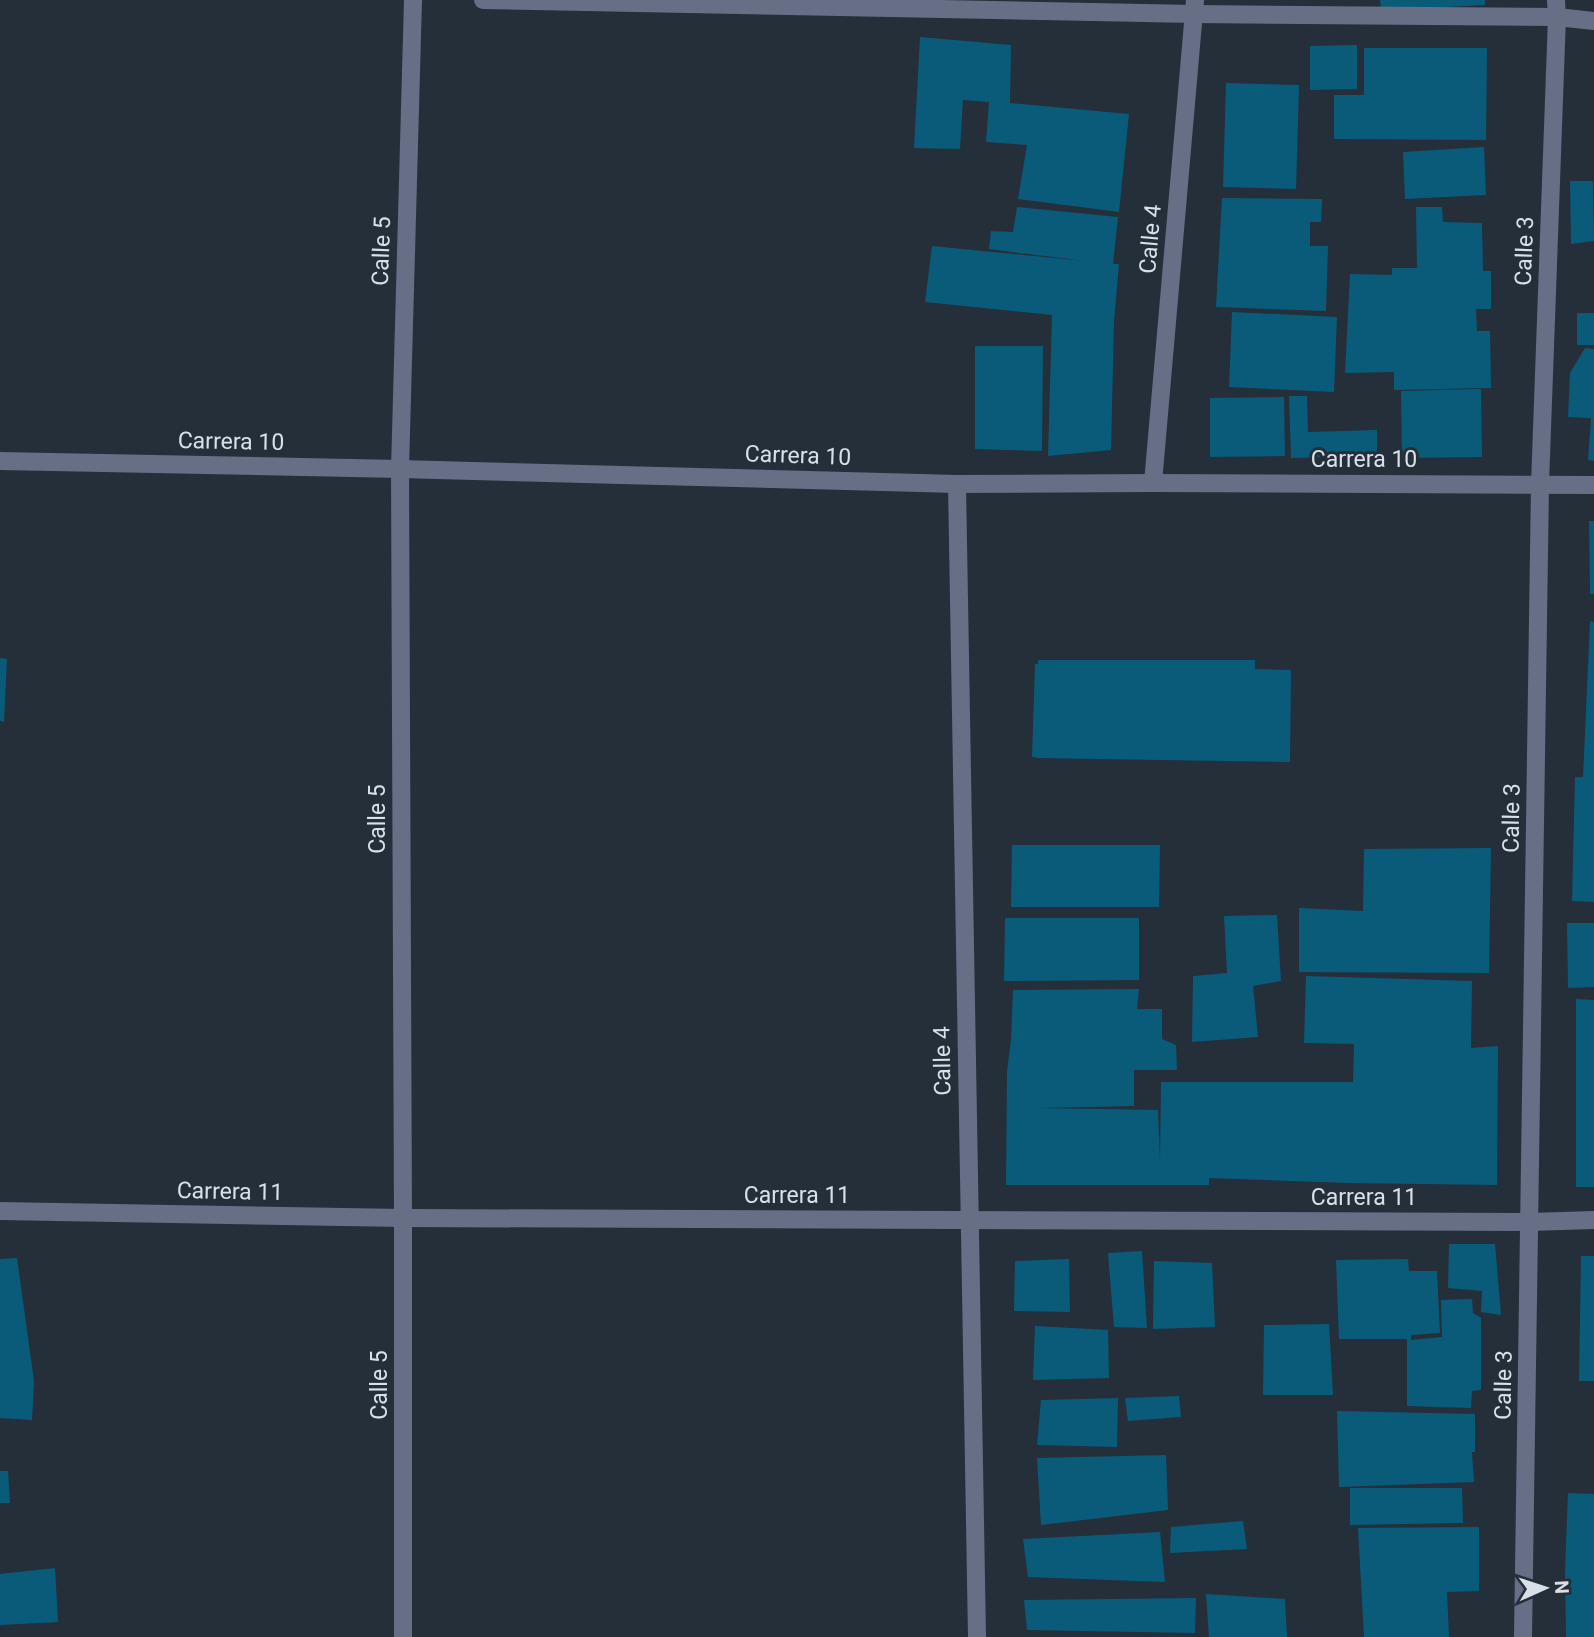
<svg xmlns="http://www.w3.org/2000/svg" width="1594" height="1637" font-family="Roboto,sans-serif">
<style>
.building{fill:#0a5b7a}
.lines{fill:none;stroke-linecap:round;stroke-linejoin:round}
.minor{stroke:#666f86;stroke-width:18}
.labels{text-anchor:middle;stroke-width:6;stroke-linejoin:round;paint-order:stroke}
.street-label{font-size:23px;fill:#d9e0e7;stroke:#242f3a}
</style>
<rect width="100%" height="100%" fill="#242f3a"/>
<!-- building -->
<g class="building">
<polygon points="1380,0 1485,0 1485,5 1410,9 1381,8"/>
<polygon points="920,37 1011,45 1010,103 1129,114 1119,212 1018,199 1027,145 986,142 989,102 963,100 960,149 914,148"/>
<polygon points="1357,45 1357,89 1310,90 1310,46"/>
<polygon points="1364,48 1487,48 1486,140 1334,139 1334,95 1364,95"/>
<polygon points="1226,83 1299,85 1296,189 1223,187"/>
<polygon points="1484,147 1486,195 1405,199 1403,152"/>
<polygon points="1570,181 1593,181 1594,241 1571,244"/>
<polygon points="1222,198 1322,199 1321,222 1310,222 1310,246 1328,246 1326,311 1216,307"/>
<polygon points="1017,207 1118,217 1113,264 1119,264 1114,321 1111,450 1048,456 1052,315 925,302 932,246 1085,261 989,249 991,231 1013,232"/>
<polygon points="1416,207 1442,207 1443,222 1482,223 1483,271 1491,271 1491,309 1476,309 1477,331 1490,331 1491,388 1394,390 1394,372 1345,373 1350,274 1392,275 1392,268 1417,268"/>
<polygon points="1232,312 1337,317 1334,392 1229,387"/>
<rect x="1577" y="313" width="17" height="32"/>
<polygon points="975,346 1043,346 1042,451 975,449"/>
<polygon points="1585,348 1594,349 1594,461 1588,460 1591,418 1568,417 1570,373"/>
<polygon points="1481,389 1482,457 1402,458 1401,391"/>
<polygon points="1289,396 1307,396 1308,432 1377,430 1377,456 1291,458"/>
<polygon points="1284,397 1285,456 1210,457 1210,398"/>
<polygon points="1589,521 1594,521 1594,594 1590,594"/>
<polygon points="1590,621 1594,622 1594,902 1572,901 1575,777 1583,777"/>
<polygon points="0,658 7,659 4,722 0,721"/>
<polygon points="1038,660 1255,660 1255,669 1291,670 1290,762 1036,758 1036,757 1032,757 1035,664 1038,664"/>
<polygon points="1012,845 1160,845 1159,907 1011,907"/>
<polygon points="1491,848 1489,973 1299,972 1299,908 1363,911 1364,849"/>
<polygon points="1277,915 1281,981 1253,986 1258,1037 1192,1042 1193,976 1227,973 1224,916"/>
<polygon points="1005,918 1139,918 1139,980 1004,981"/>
<polygon points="1567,923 1594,923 1594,987 1568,988"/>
<polygon points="1306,976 1472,981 1471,1048 1498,1046 1497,1185 1349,1183 1209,1178 1209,1185 1006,1185 1007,1071 1011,1040 1013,990 1139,989 1137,1009 1162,1009 1162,1039 1176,1045 1177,1070 1134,1070 1134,1106 1038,1108 1158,1110 1160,1161 1161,1082 1353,1082 1354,1044 1304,1043"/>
<polygon points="1576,999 1594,1000 1594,1187 1576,1187"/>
<polygon points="1449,1244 1495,1244 1501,1315 1481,1312 1482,1291 1448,1288"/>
<polygon points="1142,1251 1147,1328 1114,1327 1108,1253"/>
<polygon points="1581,1256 1594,1256 1594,1381 1579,1381"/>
<polygon points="17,1258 34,1381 32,1420 0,1418 0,1259"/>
<polygon points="1069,1259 1070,1312 1014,1311 1015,1261"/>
<polygon points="1408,1259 1409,1271 1437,1271 1440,1333 1411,1335 1411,1340 1442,1337 1441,1300 1472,1299 1473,1313 1481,1318 1481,1390 1472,1391 1471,1408 1407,1406 1407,1339 1339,1339 1336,1260"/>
<polygon points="1154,1261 1212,1263 1215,1327 1153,1329"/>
<polygon points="1329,1324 1333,1395 1263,1395 1264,1325"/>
<polygon points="1035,1326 1108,1330 1109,1378 1033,1380"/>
<polygon points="1179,1396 1181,1417 1128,1421 1125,1398"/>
<polygon points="1118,1398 1117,1447 1037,1445 1041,1400"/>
<polygon points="1337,1411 1475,1414 1475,1452 1472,1452 1474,1482 1339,1487"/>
<polygon points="1166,1455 1168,1510 1041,1525 1037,1458"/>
<polygon points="0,1471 8,1471 10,1503 0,1503"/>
<polygon points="1350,1488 1462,1488 1463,1523 1350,1525"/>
<polygon points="1568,1493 1594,1494 1594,1637 1566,1637 1565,1571"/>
<polygon points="1243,1521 1247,1549 1170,1553 1171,1527"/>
<polygon points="1479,1527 1479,1591 1447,1592 1449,1637 1364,1637 1358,1528"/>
<polygon points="1160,1532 1165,1582 1028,1577 1023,1539"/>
<polygon points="55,1568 58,1622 0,1625 0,1574"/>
<polygon points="1206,1594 1285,1599 1287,1637 1209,1637"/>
<polygon points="1196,1598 1195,1633 1027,1630 1024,1600"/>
</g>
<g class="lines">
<!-- minor -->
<g class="minor">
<polyline points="483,0 1194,14 1557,17 1594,21"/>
<polyline points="0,461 400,469 957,484 1153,483 1594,485"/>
<polyline points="1153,483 1195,0"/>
<polyline points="957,484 977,1637"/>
<polyline points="0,1211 403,1218 1530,1222 1594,1220"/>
<polyline points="403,1637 403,1218 400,469 413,0"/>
<polyline points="1523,1637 1540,484 1557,17 1556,0"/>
</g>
</g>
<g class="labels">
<!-- street labels -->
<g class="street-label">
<text transform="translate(1150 239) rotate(-85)" y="8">Calle 4</text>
<text transform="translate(381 251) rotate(-88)" y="8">Calle 5</text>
<text transform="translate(1524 251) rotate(-88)" y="8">Calle 3</text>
<text transform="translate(231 441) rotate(1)" y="8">Carrera 10</text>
<text transform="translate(798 455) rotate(2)" y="8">Carrera 10</text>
<text x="1364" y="467">Carrera 10</text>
<text transform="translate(1511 818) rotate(-89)" y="8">Calle 3</text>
<text transform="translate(377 819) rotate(-90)" y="8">Calle 5</text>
<text transform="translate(942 1061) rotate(-91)" y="8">Calle 4</text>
<text transform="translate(230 1191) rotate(1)" y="8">Carrera 11</text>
<text x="797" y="1203">Carrera 11</text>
<text x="1364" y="1205">Carrera 11</text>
<text transform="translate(379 1385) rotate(-90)" y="8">Calle 5</text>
<text transform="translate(1503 1385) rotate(-89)" y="8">Calle 3</text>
</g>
</g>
<!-- north arrow -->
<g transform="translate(1545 1588) rotate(87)" stroke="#242f3a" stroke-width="5" paint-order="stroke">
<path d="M0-5L12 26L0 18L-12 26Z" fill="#d9e0e7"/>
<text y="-10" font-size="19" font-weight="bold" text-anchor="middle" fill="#d9e0e7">N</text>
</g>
</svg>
